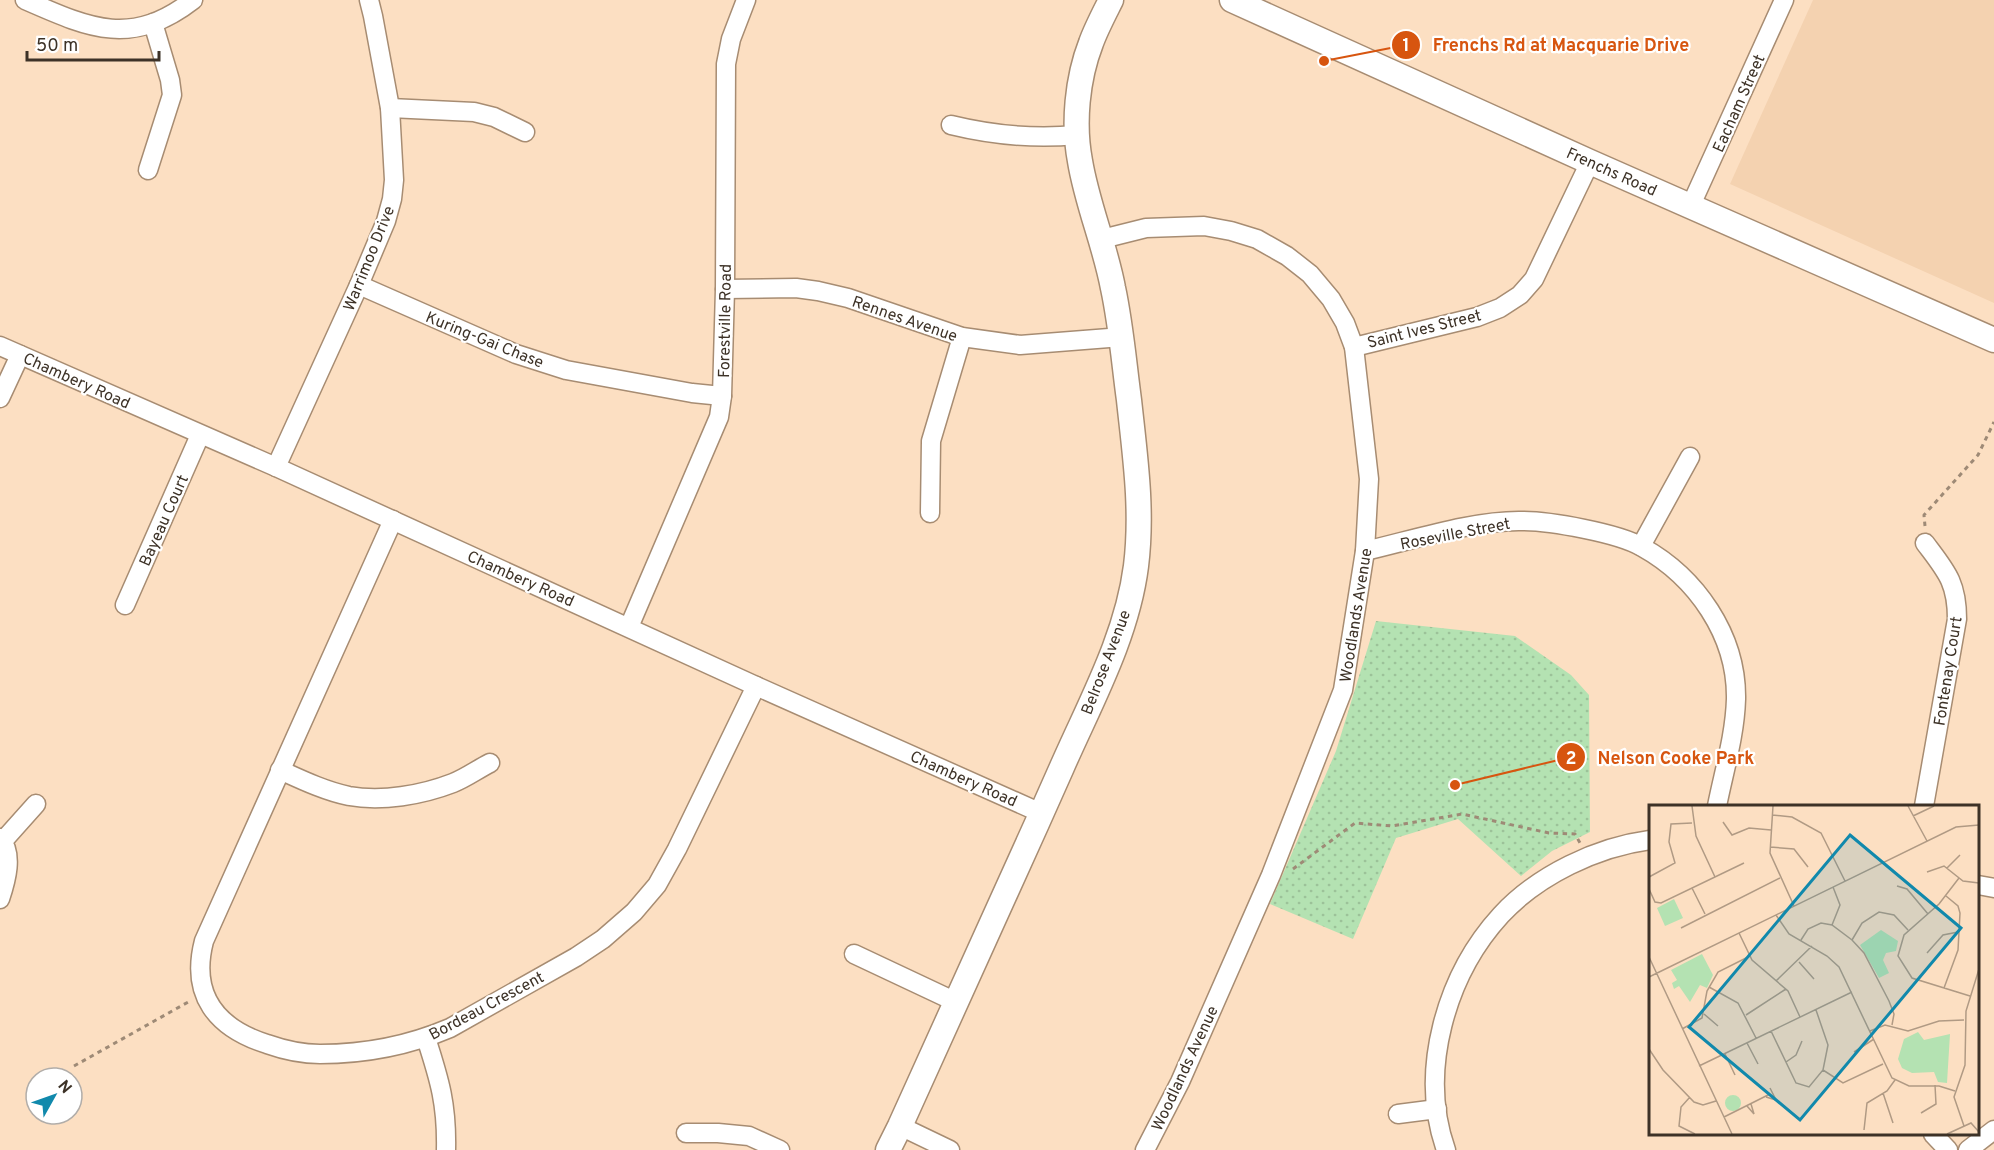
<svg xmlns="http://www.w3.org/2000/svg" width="1994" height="1150" font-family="Overpass,sans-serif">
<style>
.built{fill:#f4d2b0}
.park{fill:url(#park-dots)}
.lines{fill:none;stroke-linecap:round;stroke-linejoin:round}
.street-casing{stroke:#a78c72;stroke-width:21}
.secondary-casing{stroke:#a78c72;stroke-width:27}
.path{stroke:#9e8a76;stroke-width:3;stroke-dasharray:4.5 4.5;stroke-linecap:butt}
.street{stroke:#fff;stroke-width:18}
.secondary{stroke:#fff;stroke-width:24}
.labels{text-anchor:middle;stroke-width:4.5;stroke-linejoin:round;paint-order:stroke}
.street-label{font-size:16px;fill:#3d3227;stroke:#fff}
.inset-road{fill:none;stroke:#b09a84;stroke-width:1.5}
.view{fill:#1189ac;fill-opacity:0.15;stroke:#1189ac;stroke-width:3}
.inset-edge{fill:none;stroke:#3d3227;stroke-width:3}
.leader{fill:none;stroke:#d7550f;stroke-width:2}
.callout-dot{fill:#d7550f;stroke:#fff;stroke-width:2}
.mark-label{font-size:18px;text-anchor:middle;font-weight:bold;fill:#fff}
.callout-label{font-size:18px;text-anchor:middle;font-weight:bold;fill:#d7550f;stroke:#fff;stroke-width:4.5;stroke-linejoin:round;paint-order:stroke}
</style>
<defs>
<pattern id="park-dots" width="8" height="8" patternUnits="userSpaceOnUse" patternTransform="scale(1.5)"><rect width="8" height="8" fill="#b4e2b2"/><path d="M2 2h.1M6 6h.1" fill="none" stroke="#9cc299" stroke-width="1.8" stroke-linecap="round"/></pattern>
</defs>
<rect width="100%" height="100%" fill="#fcdfc2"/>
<!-- built -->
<polygon class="built" points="1813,0 1994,0 1994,303 1730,184"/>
<!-- park -->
<polygon class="park" points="1376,621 1515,636 1571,675 1589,695 1590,832 1552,851 1521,876 1458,819 1396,838 1353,939 1270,904 1336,751"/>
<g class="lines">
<!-- street casing -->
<g class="street-casing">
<g id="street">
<path d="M25 0C89 28 131 48 193 0"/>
<polyline points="390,108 474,112 494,117 525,132"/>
<path d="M951 125C992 135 1034 139 1077 135"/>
<polyline points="148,170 172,95 170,80 153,23"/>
<polyline points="1691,205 1784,0"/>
<polyline points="1102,239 1146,228 1204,226 1231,231 1257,239 1287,256 1310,274 1331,299 1345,323 1354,347 1369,479 1365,551 1343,690 1271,875 1180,1082 1145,1150"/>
<polyline points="359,285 516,354 566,370 692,393 722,396"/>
<polyline points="725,289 796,288 818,291 848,298 962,337 1020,345 1122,337"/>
<polyline points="0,346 276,467 756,686 1041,813"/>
<polyline points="1354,347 1477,317 1500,308 1520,295 1534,279 1590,162"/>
<polyline points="0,398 20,355"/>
<polyline points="276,467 359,285 386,221 392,199 394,180 390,108 373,16 369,0"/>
<polyline points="930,513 931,441 962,337"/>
<path d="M393 520 204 941C190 995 216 1028 267 1044 284 1050 302 1054 320 1054 364 1054 410 1045 450 1028L576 957 603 939 634 912 657 885 677 849 756 686"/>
<polyline points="1641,546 1690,457"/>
<path d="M1365 551C1413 540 1474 520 1522 521 1550 521 1618 533 1642 547 1696 577 1737 635 1736 699 1735 735 1724 771 1717 806"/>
<polyline points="125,605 200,435"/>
<polyline points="629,627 719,417 722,396 725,289 726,64 731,39 746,0"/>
<path d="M280 770C302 780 325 791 349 796 382 802 422 795 453 783 466 778 478 769 490 763"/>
<path d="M1924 806 1957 619C1957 582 1946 571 1925 543"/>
<path d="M0 838C14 854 6 881 0 899"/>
<polyline points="3,841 36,804"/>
<polyline points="1978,885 1994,888"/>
<polyline points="854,954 956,1002"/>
<path d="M426 1038C440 1081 447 1105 446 1150"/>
<polyline points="1398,1114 1437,1109"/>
<polyline points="900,1126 950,1150"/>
<polyline points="686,1133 718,1133 749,1136 780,1150"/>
<polyline points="1933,1134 1948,1150"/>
<path d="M1446 1150C1418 1071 1446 975 1501 915 1538 875 1597 847 1650 840"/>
<polyline points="1968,1150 1994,1130"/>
</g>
</g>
<!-- secondary casing -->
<g class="secondary-casing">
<g id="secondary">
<polyline points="1232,0 1590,162 1994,340"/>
<path d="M888 1150 900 1126C954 1006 1009 887 1062 767 1090 703 1127 637 1136 566 1143 510 1135 456 1129 400 1124 363 1121 325 1113 288 1105 245 1087 204 1080 161 1073 124 1077 79 1091 43 1096 29 1104 14 1111 0"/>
</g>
</g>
<!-- path -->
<g class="path">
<polyline points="1925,526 1924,515 1978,455 1994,422"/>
<polyline points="1293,869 1355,823 1392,826 1462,814 1549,833 1575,834 1580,843"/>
<polyline points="74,1066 190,1001"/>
</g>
<!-- street -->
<use href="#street" class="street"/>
<!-- secondary -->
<use href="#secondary" class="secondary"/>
</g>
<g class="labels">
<!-- street labels -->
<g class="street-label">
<text transform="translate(1738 103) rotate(-66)" y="6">Eacham Street</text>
<text transform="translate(1612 171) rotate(24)" y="6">Frenchs Road</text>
<text transform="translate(368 258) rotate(-68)" y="6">Warrimoo Drive</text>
<text transform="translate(905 318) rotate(19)" y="6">Rennes Avenue</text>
<text transform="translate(724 321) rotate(-89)" y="6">Forestville Road</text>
<text transform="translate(1424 328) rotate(-14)" y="6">Saint Ives Street</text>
<text transform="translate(485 339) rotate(22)" y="6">Kuring-Gai Chase</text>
<text transform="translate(77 380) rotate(24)" y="6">Chambery Road</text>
<text transform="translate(163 520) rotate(-66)" y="6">Bayeau Court</text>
<text transform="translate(1455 533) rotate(-11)" y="6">Roseville Street</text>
<text transform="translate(521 578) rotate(24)" y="6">Chambery Road</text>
<text transform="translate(1355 615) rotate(-81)" y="6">Woodlands Avenue</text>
<text transform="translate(1105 662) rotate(-69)" y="6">Belrose Avenue</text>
<text transform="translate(1947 671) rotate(-81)" y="6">Fontenay Court</text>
<text transform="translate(964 778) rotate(24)" y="6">Chambery Road</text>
<text transform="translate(486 1005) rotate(-28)" y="6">Bordeau Crescent</text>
<text transform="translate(1184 1068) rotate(-65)" y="6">Woodlands Avenue</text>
</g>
</g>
<!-- overview -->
<g transform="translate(1649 805)">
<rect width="330" height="330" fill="#fcdfc2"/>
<path d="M25 94 34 113 16 121 8 103ZM232 125 249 136 247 146 237 148 234 155 240 168 230 173 211 140ZM53 149 64 170 58 183 51 180 41 197 30 181 25 184 23 178 28 175 22 165ZM269 227 275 235 301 229 298 278 289 277 285 267 263 268 253 263 249 254 255 234ZM76 298a8 8 0 1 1 16 0a8 8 0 1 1-16 0Z" fill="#b4e2b2"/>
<path class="inset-road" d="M43 1 47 31 66 72M124 1 121 48 145 101M259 1 278 36M123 10 143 12 172 28 196 76M264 11 285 1M74 17 83 30 100 23 122 25M121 42 145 44 159 62M298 63 311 50M278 67 295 61 314 76 330 78M0 72 26 58 20 37 22 19 43 18M310 73 290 99 255 130 249 151 263 173 321 191M248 81 258 84 279 109M43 83 56 109M0 84 6 97 12 98 95 58M127 110 140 129 178 151 190 162 243 273 260 281H290L306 286M183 120 191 100 184 82M32 123 131 73M90 128 103 155 139 186 151 212M152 135 159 124 172 118 183 120 203 135 215 148 240 196 245 209 243 220M203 135 213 118 230 107 245 110 259 125M278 148 294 130 309 127M0 152 83 329M150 157 165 174M0 172 307 22 330 20M127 176 163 141M60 182 89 198 107 233M295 183 309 145 311 108 309 101 297 91M55 209 69 221M97 210 137 184M33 224 53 213 58 186 69 167 101 151M122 226 147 278 160 282 174 265 179 240 167 205M221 226 236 220 259 226 290 216 315 215M98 238 109 259M0 244 14 265 45 297 54 300 67 296M205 247 225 234M76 249 86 270M137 257 147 250 153 236M50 261 203 187M174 265 194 278 234 259M234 288 244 318M41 292 32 302 30 321 46 329M117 292 127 295 121 283M98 301 105 309 102 299M272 308 287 299 286 280M75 312 121 289M315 321 305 292 316 260 317 206 330 164M215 325 218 298 238 286 246 275M298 329 322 318 330 327"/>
<path class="view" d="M201 30 312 123 151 315 40 222Z"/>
<rect width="330" height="330" class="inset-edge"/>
</g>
<!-- callouts -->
<path class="leader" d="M1324 61L1406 45M1455 785L1571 757"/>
<g class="callout-dot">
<circle cx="1324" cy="61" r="6"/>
<circle cx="1455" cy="785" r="6"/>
<circle cx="1406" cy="45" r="15"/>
<circle cx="1571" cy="757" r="15"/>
</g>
<g class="mark-label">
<text x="1406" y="51">1</text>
<text x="1571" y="764">2</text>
</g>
<g class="callout-label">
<text x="1561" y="51">Frenchs Rd at Macquarie Drive</text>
<text x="1676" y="764">Nelson Cooke Park</text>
</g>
<!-- north arrow -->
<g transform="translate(54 1096) rotate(50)"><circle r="28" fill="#ffffff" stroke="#b1ada9" stroke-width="1.5"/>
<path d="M0-4.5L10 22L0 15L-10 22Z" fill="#1189ac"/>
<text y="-9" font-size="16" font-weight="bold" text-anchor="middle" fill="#3d3227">N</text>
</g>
<!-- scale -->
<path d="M27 51v9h132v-9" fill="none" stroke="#3d3227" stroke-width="3"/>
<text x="36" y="51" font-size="18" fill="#3d3227" stroke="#ffffff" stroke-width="4.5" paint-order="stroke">50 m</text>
</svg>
